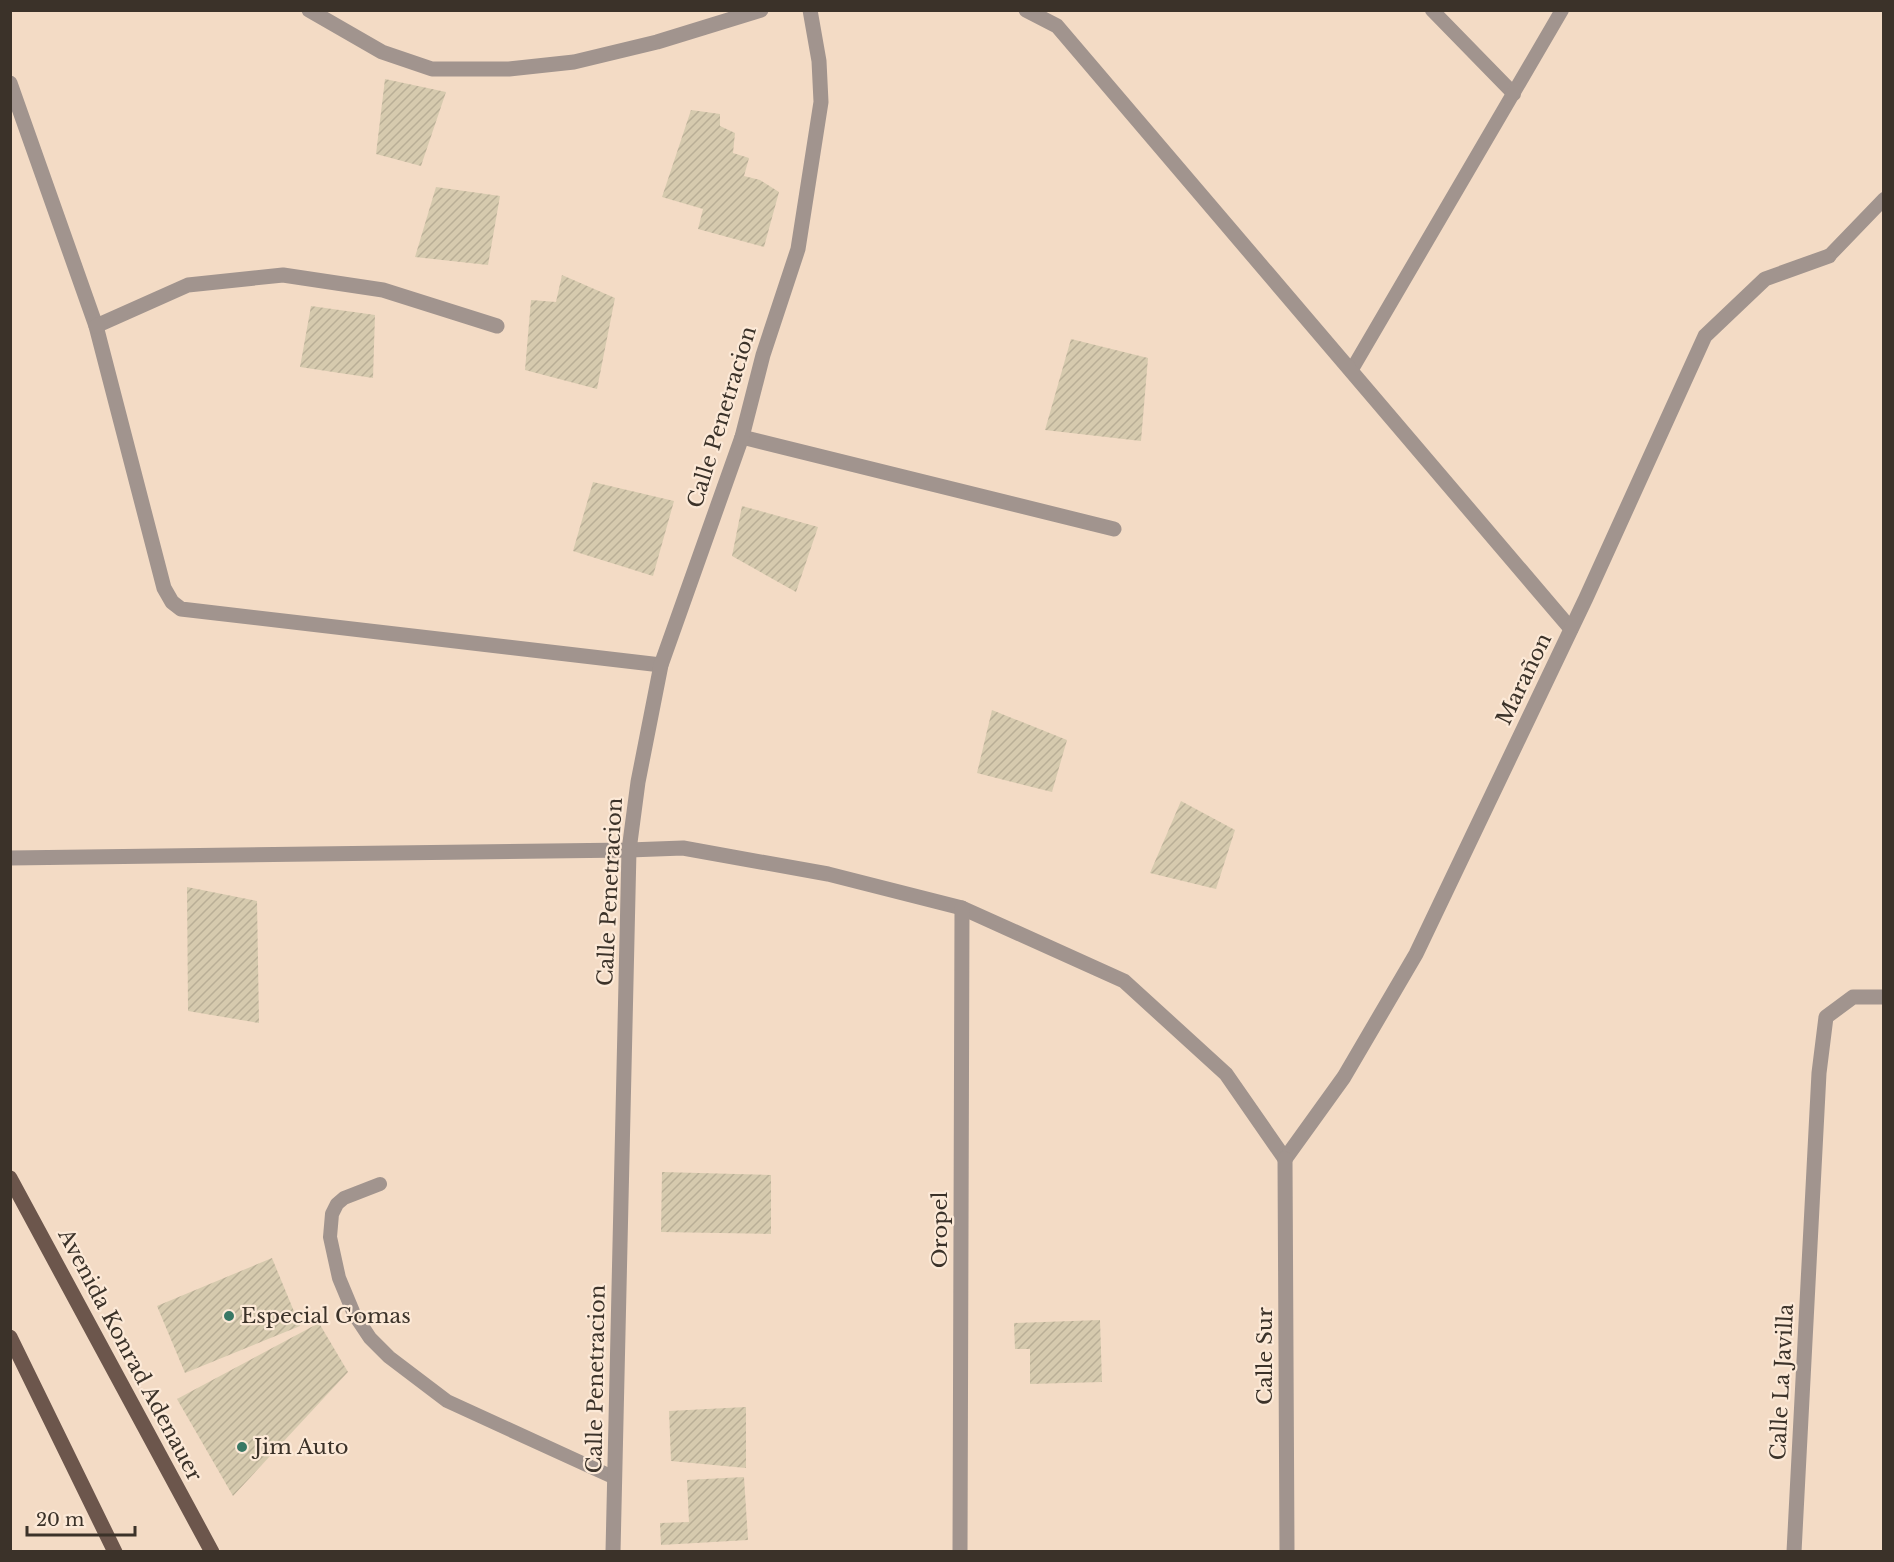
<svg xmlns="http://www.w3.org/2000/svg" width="1894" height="1562" font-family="'Libre Baskerville',serif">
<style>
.building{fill:url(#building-hatch)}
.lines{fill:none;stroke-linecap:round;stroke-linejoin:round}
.lane{stroke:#a1948e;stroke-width:14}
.street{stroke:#a1948e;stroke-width:15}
.primary{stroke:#6c564c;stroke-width:15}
.poi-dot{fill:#397865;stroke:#fce9d7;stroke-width:2}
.labels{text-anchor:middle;stroke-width:4.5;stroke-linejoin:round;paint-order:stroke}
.street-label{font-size:21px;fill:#3b3229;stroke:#fce9d7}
.poi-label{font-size:21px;fill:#3b3229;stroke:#fce9d7;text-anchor:start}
</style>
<defs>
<pattern id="building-hatch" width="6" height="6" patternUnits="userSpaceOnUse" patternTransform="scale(1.5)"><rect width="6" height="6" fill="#d6caae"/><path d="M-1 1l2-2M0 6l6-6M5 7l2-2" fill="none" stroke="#b9ae96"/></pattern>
</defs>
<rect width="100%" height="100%" fill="#f3dbc5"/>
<!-- building -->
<g class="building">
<polygon points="385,79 446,92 421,166 376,154"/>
<polygon points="691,110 720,114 720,126 735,133 733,153 749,158 744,176 760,180 779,192 764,247 698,229 703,209 662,197"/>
<polygon points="436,187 500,196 488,265 415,257"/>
<polygon points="562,275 615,298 597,389 525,370 531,300 556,302"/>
<polygon points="311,306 375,315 373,378 300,367"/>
<polygon points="1071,339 1148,358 1141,441 1045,430"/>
<polygon points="593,482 674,501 653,576 573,551"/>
<polygon points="742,506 818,527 796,592 732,556"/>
<polygon points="992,710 1067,740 1052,792 977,773"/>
<polygon points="1181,801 1235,830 1216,889 1150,873"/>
<polygon points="187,887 257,901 259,1023 188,1011"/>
<polygon points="662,1172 771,1175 771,1234 661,1232"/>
<polygon points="272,1258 300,1326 185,1373 157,1306"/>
<polygon points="1100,1320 1102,1382 1030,1384 1030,1349 1015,1349 1014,1323"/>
<polygon points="319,1323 348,1372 233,1496 177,1399"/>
<polygon points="746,1407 746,1468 671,1461 669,1411"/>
<polygon points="744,1477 748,1540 661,1545 660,1523 689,1522 687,1480"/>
</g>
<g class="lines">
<!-- lane -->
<g class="lane">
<polyline points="1432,10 1514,94"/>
<polyline points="1829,256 1884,199"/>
<polyline points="1351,371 1562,10"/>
<polyline points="380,1184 344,1198 337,1204 332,1214 330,1237 339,1278 354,1314 370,1338 389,1357 447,1401 615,1478"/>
</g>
<!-- street -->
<g class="street">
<polyline points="309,10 382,52 432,69 509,69 574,62 657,42 761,10"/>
<polyline points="1026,10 1057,26 1571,629"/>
<polyline points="10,83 96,326 164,588 172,602 181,609 661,665"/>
<polyline points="96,326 188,285 283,275 383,290 497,326"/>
<polyline points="742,437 1114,529"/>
<polyline points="10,858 629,850 683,848 828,874 962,908 1124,981 1226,1074 1285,1159"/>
<polyline points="1285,1159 1344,1077 1416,954 1586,598 1705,336 1765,279 1829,256"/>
<polyline points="1285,1159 1287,1552"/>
<polyline points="613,1552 629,850 638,782 661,665 742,437 763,355 798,249 821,102 819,61 810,10"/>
<polyline points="960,1552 962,908"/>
<polyline points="1794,1552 1819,1073 1826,1017 1853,997 1884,997"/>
</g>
<!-- primary -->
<g class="primary">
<polyline points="10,1178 212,1552"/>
<polyline points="10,1337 115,1552"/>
</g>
</g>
<!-- markers -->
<g class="poi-dot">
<circle cx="229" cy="1316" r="6"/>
<circle cx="242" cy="1447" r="6"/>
</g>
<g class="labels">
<!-- street labels -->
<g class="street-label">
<text transform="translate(722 417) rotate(-73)" y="7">Calle Penetracion</text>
<text transform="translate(1524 679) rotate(-64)" y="7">Marañon</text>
<text transform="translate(610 892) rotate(-87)" y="7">Calle Penetracion</text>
<text transform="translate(940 1230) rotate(-90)" y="7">Oropel</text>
<text transform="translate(130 1355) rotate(62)" y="7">Avenida Konrad Adenauer</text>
<text transform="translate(1265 1356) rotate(-90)" y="7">Calle Sur</text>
<text transform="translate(596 1379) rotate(-89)" y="7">Calle Penetracion</text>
<text transform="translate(1782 1382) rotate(-87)" y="7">Calle La Javilla</text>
</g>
<!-- poi labels -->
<g class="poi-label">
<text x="241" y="1323">Especial Gomas</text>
<text x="254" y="1454">Jim Auto</text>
</g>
</g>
<!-- border -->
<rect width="1894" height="1562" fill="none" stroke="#3b3229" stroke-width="24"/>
<!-- scale -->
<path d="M27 1526v9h108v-9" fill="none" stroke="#3b3229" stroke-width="3"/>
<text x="36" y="1526" font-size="18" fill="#3b3229" stroke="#fce9d7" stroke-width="4.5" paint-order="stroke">20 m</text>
</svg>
